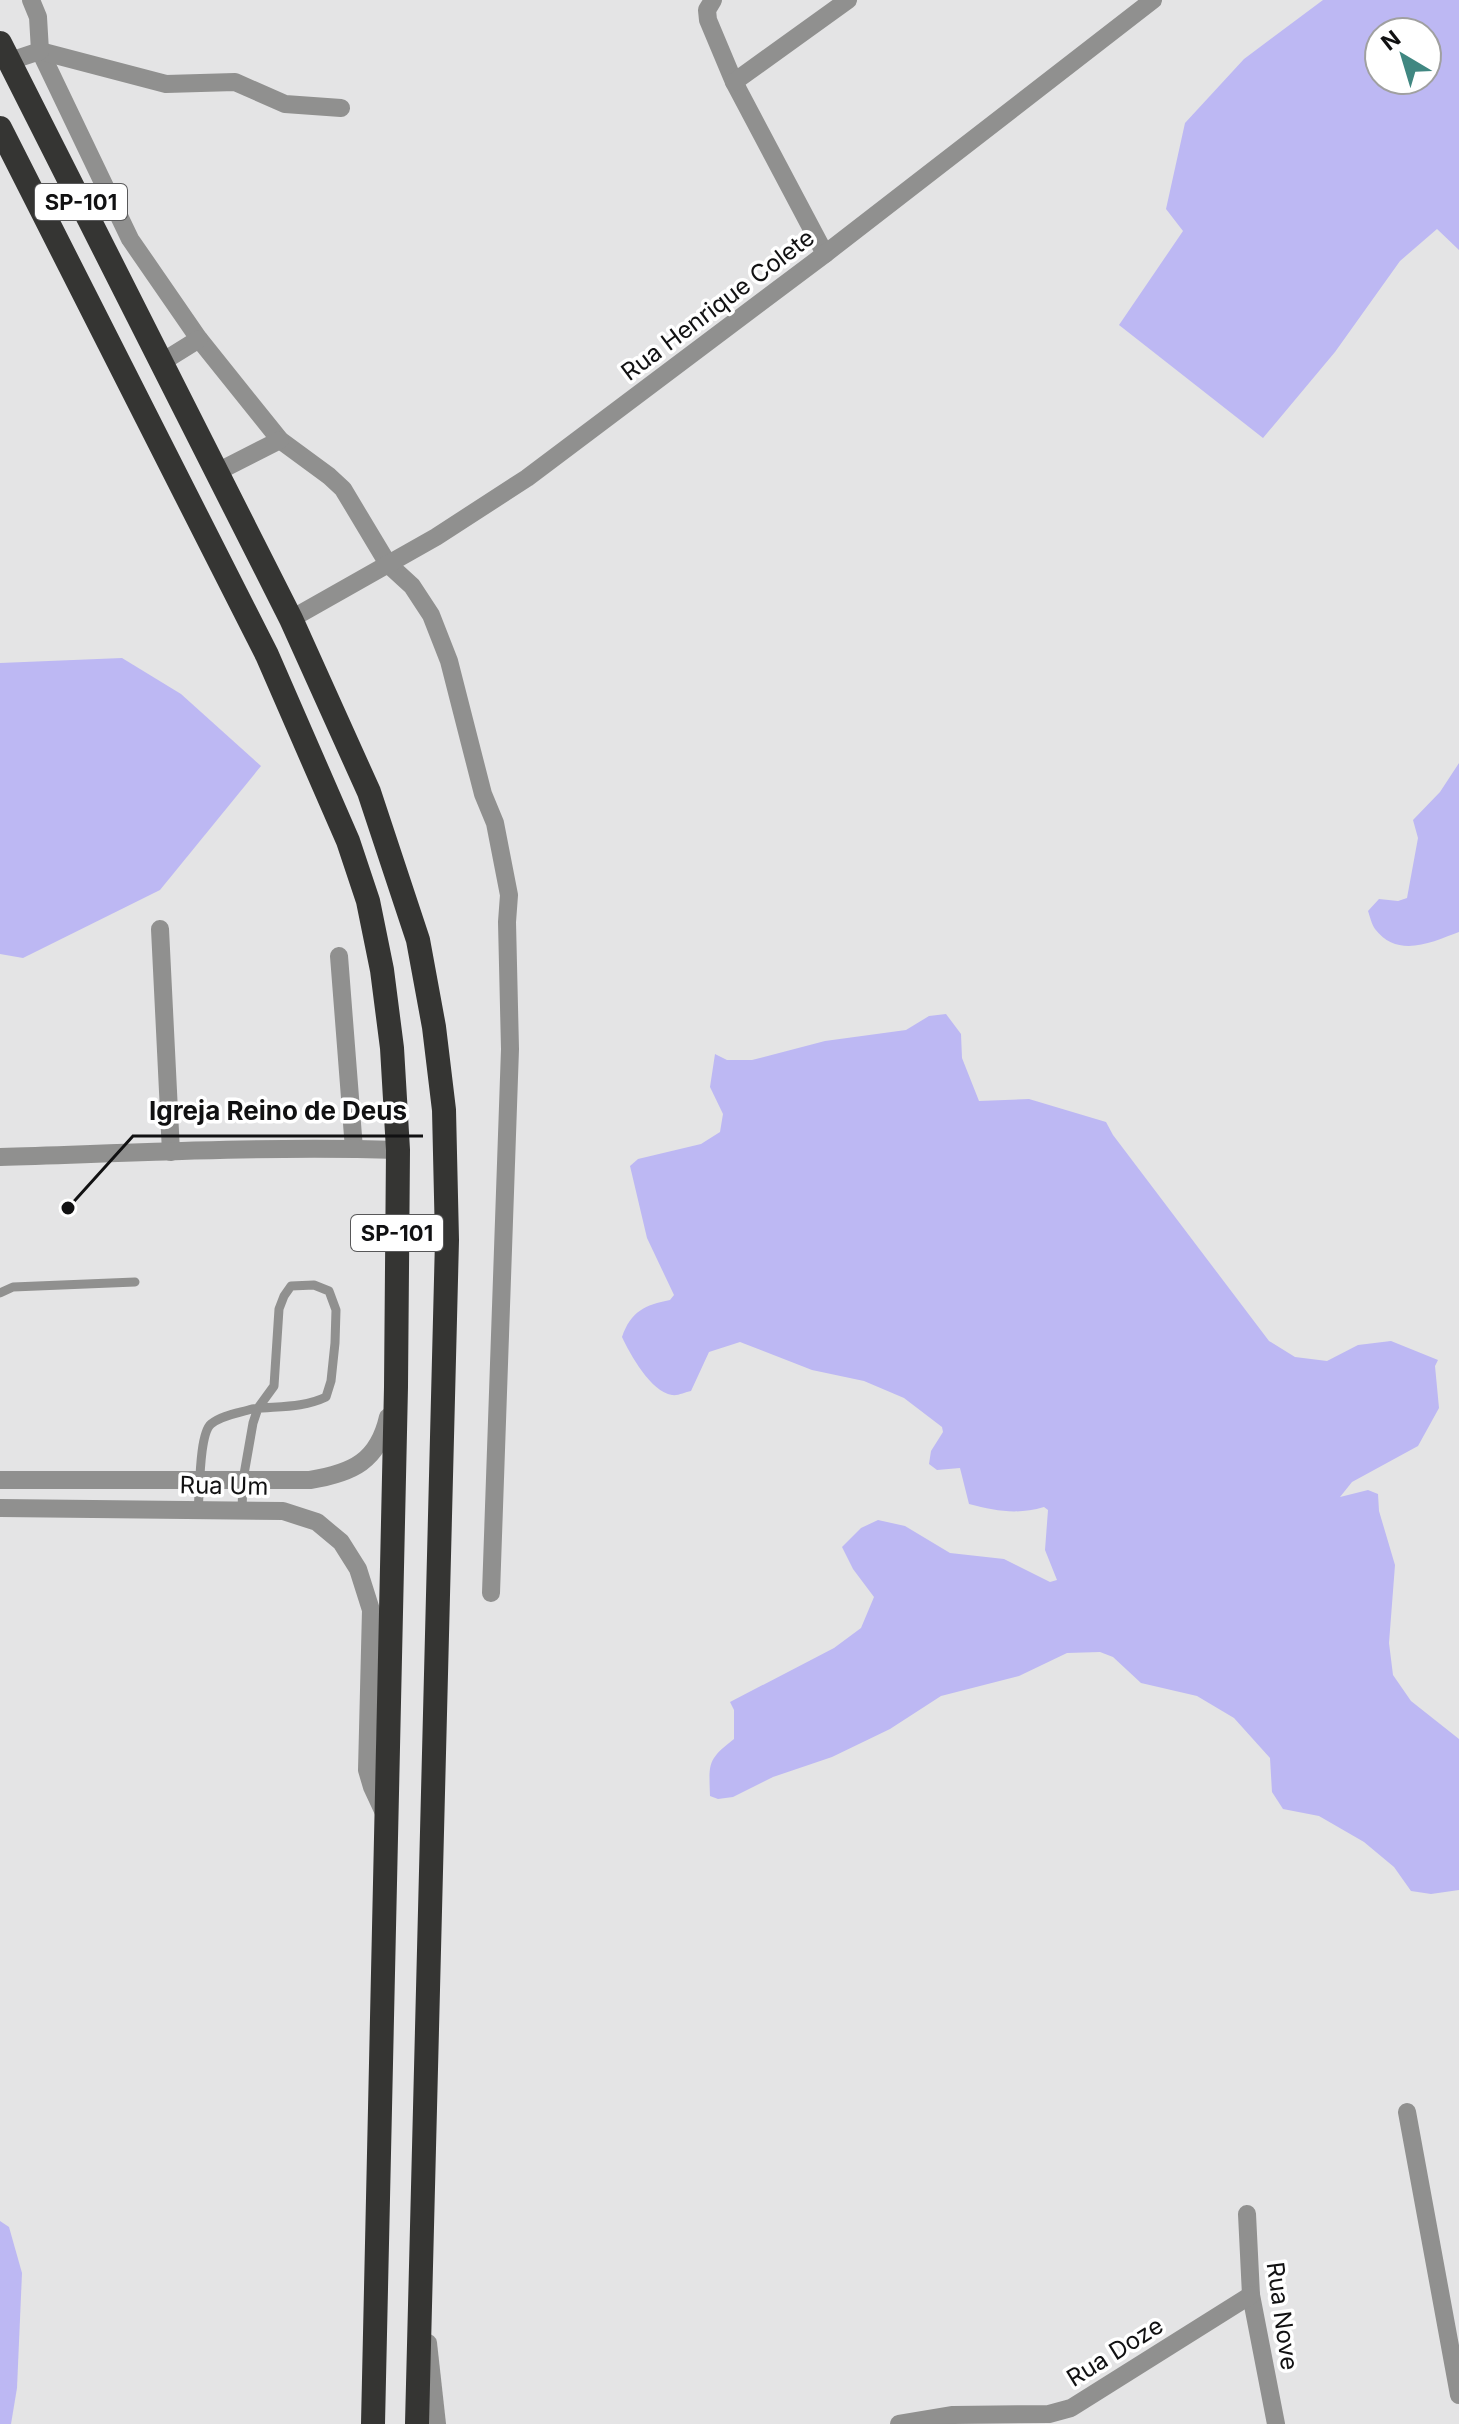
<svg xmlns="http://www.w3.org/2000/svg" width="1459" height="2424" font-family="Inter,sans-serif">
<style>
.green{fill:#bdb8f3;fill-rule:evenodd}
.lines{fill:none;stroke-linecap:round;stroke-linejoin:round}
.lane{stroke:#90908f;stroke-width:9}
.street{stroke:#90908f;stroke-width:18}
.highway{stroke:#353533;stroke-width:24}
.labels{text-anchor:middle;stroke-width:7;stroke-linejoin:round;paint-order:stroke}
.shield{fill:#fff;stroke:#585859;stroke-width:2}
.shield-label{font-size:22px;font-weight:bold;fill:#111112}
.street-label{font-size:24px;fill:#111112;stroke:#fff}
.leader{fill:none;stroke:#111112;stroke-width:3}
.callout-dot{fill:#111112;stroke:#fff;stroke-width:3}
.callout-label{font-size:26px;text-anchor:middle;font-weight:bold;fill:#111112;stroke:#fff;stroke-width:7;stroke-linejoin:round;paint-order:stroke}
</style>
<rect width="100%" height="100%" fill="#e4e4e5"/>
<!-- green -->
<g class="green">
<path d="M1323 0H1459V250L1437 229 1400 261 1335 352 1263 438 1119 325 1183 231 1166 209 1185 123 1244 59ZM1379 32H1427V80H1379Z"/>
<polygon points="122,658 181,694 261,766 160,890 23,958 0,954 0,663"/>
<path d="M1459 763V932C1432 942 1398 959 1375 929 1372 925 1370 917 1368 911L1379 899 1398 901 1407 898 1418 838 1413 820 1440 792Z"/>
<path d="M946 1014 961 1034 962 1058 979 1101 1029 1099 1106 1122 1113 1135 1269 1341 1295 1357 1327 1361 1358 1345 1391 1341 1438 1360 1435 1366 1439 1408 1418 1446 1352 1482 1340 1497 1368 1490 1378 1494 1379 1511 1395 1565 1389 1643 1393 1675 1411 1701 1459 1739V1890L1431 1894 1411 1891 1394 1867 1364 1842 1319 1816 1283 1809 1272 1792 1270 1758 1234 1718 1197 1696 1141 1683 1113 1657 1100 1652 1067 1653 1019 1676 941 1696 890 1729 832 1757 773 1777 733 1797 718 1799 710 1796C709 1763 707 1760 734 1739V1710L730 1702 834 1648 861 1628 874 1597 853 1569 842 1547 861 1528 878 1520 905 1526 950 1553 1004 1559 1050 1582 1057 1580 1045 1550 1048 1510 1044 1507C1017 1515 996 1511 969 1504L960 1468 937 1470 929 1464 931 1451 943 1432 942 1427 904 1398 864 1381 812 1370 740 1342 709 1352 691 1391C685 1392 678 1396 672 1395 651 1392 630 1354 622 1337 631 1311 645 1305 670 1300L674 1295 647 1238 630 1166 638 1159 701 1144 720 1132 723 1114 710 1087 715 1054 727 1060H752L825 1041 906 1030 929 1016Z"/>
<polygon points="0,2221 9,2227 22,2273 17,2388 11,2424 0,2424"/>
</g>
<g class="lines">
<!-- lane -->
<g class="lane">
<polyline points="0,1293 13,1287 135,1282"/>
<path d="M198 1510C200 1492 199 1434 211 1424 222 1415 239 1413 252 1409 278 1406 303 1408 326 1397L331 1381 335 1343 336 1310 329 1291 314 1285 291 1286 284 1296 279 1309 274 1386 258 1408 253 1423 243 1480 242 1510"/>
</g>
<!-- street -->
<g class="street">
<polyline points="713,0 707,10 708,20 734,82 825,254"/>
<polyline points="40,51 130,239 199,339 280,440 329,476 343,489 388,564 412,586 431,615 449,661 483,794 495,823 509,895 507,922 510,1049 491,1593"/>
<polyline points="40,51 166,84 235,82 285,104 341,108"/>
<polyline points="10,61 40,51 38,17 31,0"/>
<polyline points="734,82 848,0"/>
<polyline points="162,362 199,339"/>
<polyline points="217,472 280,440"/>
<polyline points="291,619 436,537 527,478 825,254 1153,0"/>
<polyline points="160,929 171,1152"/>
<polyline points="339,956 354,1149"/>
<path d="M0 1157C132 1153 265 1146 398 1150"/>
<path d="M0 1480H310C353 1473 378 1461 388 1417"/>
<polyline points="0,1508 283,1511 317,1522 341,1542 358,1569 371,1610 367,1770 372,1787 385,1815"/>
<polyline points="1407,2112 1459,2395"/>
<polyline points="1247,2214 1251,2295 1276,2424"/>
<polyline points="428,2343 437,2424"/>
<polyline points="899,2424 953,2415 1049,2414 1071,2408 1251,2295"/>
</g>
<!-- highway -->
<g class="highway">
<polyline points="0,43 291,619 369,792 418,940 434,1027 444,1110 447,1240 417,2424"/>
<polyline points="0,128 267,655 348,841 368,901 382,970 392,1048 398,1150 396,1387 373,2424"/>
</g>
</g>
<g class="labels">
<!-- shield labels -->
<g class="shield">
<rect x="35" y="184" width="92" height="36" rx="6"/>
<rect x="351" y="1215" width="92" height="36" rx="6"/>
</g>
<g class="shield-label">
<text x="81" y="210">SP-101</text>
<text x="397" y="1241">SP-101</text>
</g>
<!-- street labels -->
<g class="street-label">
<text transform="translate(718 305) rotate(-37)" y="8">Rua Henrique Colete</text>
<text transform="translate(224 1486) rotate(1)" y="8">Rua Um</text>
<text transform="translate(1282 2316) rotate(82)" y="8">Rua Nove</text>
<text transform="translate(1115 2352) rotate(-32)" y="8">Rua Doze</text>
</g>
</g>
<!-- callouts -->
<path class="leader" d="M68 1208L133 1136H423"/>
<circle class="callout-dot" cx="68" cy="1208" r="8"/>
<g class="callout-label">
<text x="278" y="1120">Igreja Reino de Deus</text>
</g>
<!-- north arrow -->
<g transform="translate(1403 56) rotate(322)"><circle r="38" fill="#ffffff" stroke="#a0a0a0" stroke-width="2"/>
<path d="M0-6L14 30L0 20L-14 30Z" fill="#408781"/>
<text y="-12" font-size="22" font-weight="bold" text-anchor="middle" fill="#111112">N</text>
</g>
</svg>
